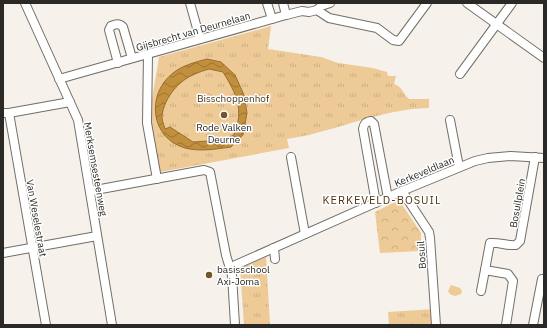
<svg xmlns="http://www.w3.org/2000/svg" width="547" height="328" font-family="'IBM Plex Sans',sans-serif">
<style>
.forest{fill:url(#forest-crowns)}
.park{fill:url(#park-tufts)}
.water{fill:url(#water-waves);stroke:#947035;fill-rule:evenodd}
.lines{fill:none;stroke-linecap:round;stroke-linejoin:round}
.minor-casing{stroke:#726e68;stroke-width:10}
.minor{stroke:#fff;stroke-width:8}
.poi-dot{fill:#725529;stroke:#fff;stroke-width:1.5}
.labels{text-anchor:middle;stroke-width:3;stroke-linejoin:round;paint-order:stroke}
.street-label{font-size:10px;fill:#2a2926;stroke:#fff}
.park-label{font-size:10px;fill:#48320f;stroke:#fff}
.poi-label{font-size:10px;fill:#2a2926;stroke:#fff}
.neighbourhood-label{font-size:11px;letter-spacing:1px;fill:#4c3612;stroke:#fff}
</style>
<defs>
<pattern id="forest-crowns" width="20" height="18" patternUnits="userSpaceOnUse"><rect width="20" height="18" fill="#eeca97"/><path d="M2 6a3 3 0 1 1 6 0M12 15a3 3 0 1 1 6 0" fill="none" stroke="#ccae82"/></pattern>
<pattern id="park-tufts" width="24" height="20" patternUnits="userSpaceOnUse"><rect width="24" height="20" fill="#eeca97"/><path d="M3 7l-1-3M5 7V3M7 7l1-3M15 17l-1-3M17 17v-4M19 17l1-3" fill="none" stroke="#ccae82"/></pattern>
<pattern id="water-waves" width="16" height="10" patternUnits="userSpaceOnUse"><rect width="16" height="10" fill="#c28f3c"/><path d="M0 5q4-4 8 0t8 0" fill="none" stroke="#9e7532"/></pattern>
</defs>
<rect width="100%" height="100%" fill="#f6f1ea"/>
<!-- forest -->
<polygon class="forest" points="399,200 421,233 421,251 380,253 375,212"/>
<!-- park -->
<g class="park">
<path d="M271 26 268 49 321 57 338 63 373 68 387 72 388 76H396L394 84C404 88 402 93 409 99H429V108C379 109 335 132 287 139L289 148 160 172 152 124V99L159 57Z"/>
<polygon points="266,257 270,325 244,325 240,268"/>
<polygon points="451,285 460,288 462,291 461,294 455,296 450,294 448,291"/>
<polygon points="434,309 434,325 389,325 388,312"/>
</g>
<!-- water -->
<path class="water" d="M207 59 221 62 235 75 244 95 247 113 243 135 231 147C216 149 200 152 185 148 150 138 146 94 173 73 183 65 196 62 207 59ZM209 69 223 72C237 95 244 109 234 135L223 140 193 142 170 127 165 129C164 125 162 121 162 117 162 112 164 107 166 102 176 83 188 75 209 69Z"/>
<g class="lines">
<!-- minor casing -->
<g class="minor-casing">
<g id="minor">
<polyline points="25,3 78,120 112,325"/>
<polyline points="190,3 200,39"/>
<polyline points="267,3 272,19"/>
<polyline points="283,3 286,15"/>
<polyline points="467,3 544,58"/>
<polyline points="317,10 329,18 377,28 393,40 399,41 427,3"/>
<polyline points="148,54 147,123 157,179"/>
<path d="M118 63 109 30 111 26C116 24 119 23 123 27L132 58"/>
<polyline points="460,74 512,3"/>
<polyline points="59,79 286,15 302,11 309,12 317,10 321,6 330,3"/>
<polyline points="3,113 9,113 70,102"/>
<polyline points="9,113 46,325"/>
<polyline points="450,120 459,167"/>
<polyline points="291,157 305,234"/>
<polyline points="90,191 204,170 210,172 226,255 232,275 235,325"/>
<polyline points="402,191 429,232 430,238 436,325"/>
<path d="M376 203 363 129C364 124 365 122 371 121L374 124 388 198"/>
<polyline points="274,248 275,259"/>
<polyline points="3,253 97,236"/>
<polyline points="231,267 402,191 475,161 488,158 511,156 544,158"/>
<polyline points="481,291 485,270"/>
<path d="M506 325 513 281 508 274 485 270 490 243C499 242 507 246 516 245L520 241 535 157"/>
<polyline points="533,325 542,279"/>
</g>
</g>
<!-- minor -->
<use href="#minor" class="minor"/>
</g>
<!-- markers -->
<g class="poi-dot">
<circle cx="224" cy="115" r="4"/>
<circle cx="209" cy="275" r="4"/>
</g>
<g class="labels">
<!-- street labels -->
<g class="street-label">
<text transform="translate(193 31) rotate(-16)" y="4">Gijsbrecht van Deurnelaan</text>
<text transform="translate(96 169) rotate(80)" y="4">Merksemsesteenweg</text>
<text transform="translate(424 171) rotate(-23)" y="4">Kerkeveldlaan</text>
<text transform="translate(517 203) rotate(-80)" y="4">Bosuilplein</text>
<text transform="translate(37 218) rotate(80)" y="4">Van Weselestraat</text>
<text transform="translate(421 255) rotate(-94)" y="4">Bosuil</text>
</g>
<!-- park labels -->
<g class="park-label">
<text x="233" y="102">Bisschoppenhof</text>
</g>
<!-- poi labels -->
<g class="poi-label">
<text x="224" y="131">Rode Valken<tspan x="224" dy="12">Deurne</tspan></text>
<text x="217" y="273" text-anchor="start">basisschool<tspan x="217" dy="12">Axi-Joma</tspan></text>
</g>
<!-- neighbourhood labels -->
<g class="neighbourhood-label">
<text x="382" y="204">KERKEVELD-BOSUIL</text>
</g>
</g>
<!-- border -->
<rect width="547" height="328" fill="none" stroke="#2a2926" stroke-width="8"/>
</svg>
